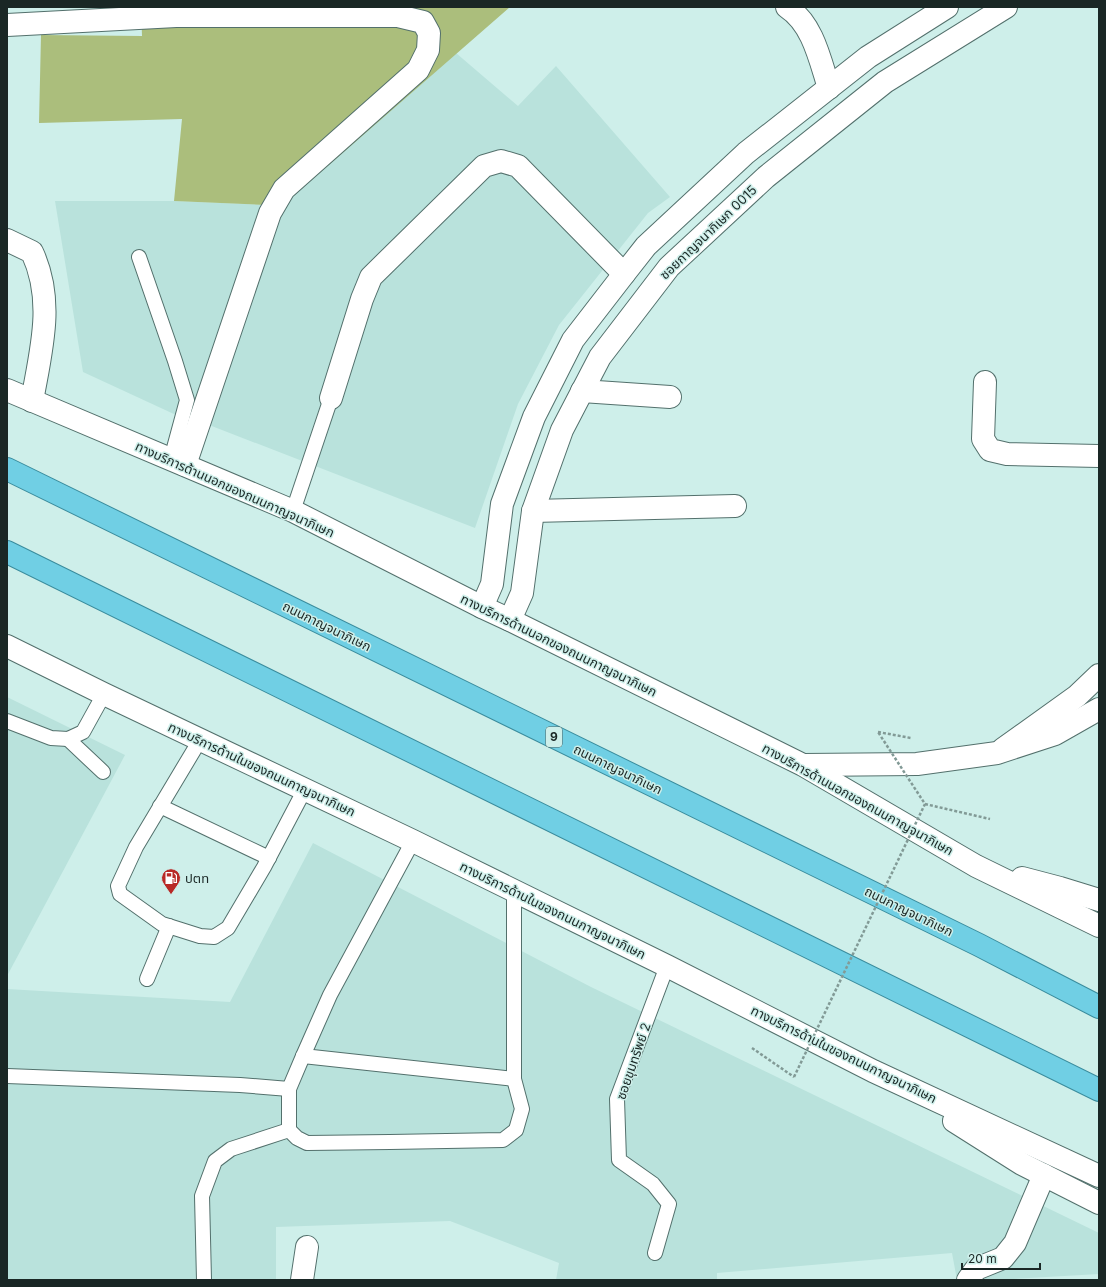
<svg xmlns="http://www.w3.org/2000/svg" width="1106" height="1287" font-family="Inter,'Noto Sans Thai',sans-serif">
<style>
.built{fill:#b9e2dc}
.green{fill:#abbe7c}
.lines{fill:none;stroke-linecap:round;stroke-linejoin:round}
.service-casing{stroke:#53706c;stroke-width:16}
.minor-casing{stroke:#53706c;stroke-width:24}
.tertiary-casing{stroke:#53706c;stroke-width:24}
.secondary-casing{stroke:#53706c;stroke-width:24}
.trunk-casing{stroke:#3a8c9d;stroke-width:24}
.path{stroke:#829a96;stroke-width:2.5;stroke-dasharray:3 2;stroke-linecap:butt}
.service{stroke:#fff;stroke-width:14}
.minor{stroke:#fff;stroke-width:22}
.tertiary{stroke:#fff;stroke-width:22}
.secondary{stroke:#fff;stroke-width:22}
.trunk{stroke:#70cfe4;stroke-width:22}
.path-bridge{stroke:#829a96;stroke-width:2.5;stroke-dasharray:3 2;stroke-linecap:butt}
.labels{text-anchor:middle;stroke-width:3;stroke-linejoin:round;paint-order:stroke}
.shield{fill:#ceefea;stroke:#506360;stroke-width:1}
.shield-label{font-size:12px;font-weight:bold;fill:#1a2725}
.street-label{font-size:13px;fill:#1a2725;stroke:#ceefea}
.poi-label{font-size:13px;fill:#1a2725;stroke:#ceefea;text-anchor:start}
</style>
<rect width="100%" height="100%" fill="#ceefea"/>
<!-- built -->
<g class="built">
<polygon points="456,53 518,106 556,66 670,197 648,213 559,325 518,404 475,528 204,423 283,205"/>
<polygon points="55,201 174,201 266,205 189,421 83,372"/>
<polygon points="7,697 125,755 7,976"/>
<polygon points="313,843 591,987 1099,1233 1099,1274 995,1280 957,1280 952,1253 717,1273 717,1280 556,1280 559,1263 450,1221 276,1227 276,1280 7,1280 7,989 230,1002"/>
</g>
<!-- green -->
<polygon class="green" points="141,7 510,7 283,205 266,205 174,201 182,119 39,123 41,35 142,36"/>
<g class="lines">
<!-- service casing -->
<g class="service-casing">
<g id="service">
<polyline points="139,257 175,361 187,400 171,459"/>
<polyline points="293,511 331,398"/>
<polyline points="7,721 51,738 68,739 83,732 104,694"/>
<polyline points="68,739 103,772"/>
<polyline points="200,740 136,847 118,886 120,894 162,924 200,936 214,937 228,928 264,867 305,789"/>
<polyline points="160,806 269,858"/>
<polyline points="413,841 330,995 303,1056 289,1089 289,1130 297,1138 307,1143 390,1142 503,1140 516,1130 522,1109 514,1079 514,891"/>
<polyline points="147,979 169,926"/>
<polyline points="303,1056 514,1079"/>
<polyline points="7,1076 240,1085 289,1089"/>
<polyline points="655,1253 669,1204 653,1184 619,1160 617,1099 667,966"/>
<polyline points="204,1280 202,1196 215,1161 231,1149 289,1130"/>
</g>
</g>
<!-- minor casing -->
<g class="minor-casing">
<g id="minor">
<path d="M787 7C813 24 820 60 829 88"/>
<polyline points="7,25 176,16 398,16 423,22 429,33 428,50 418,70 284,189 270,213 185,465"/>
<path d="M7 240 32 252C55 301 41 350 32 401"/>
<polyline points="985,382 983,439 990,450 1007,454 1099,456"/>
<polyline points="582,391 670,397"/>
<polyline points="331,398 362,299 371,277 484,166 501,161 518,166 624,274"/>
<polyline points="533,511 735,506"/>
<polyline points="1003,749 1077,696 1099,675"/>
<polyline points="302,1280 307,1247"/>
<polyline points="968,1280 976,1269 1003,1258 1015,1243 1044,1175"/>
</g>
</g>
<!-- tertiary casing -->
<g class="tertiary-casing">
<g id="tertiary">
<polyline points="482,607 492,584 502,504 534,417 573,340 624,274 646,246 746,153 868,57 947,7"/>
<polyline points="510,620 522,593 533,511 562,430 600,357 669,267 766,177 885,82 1006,7"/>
</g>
</g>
<!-- secondary casing -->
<g class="secondary-casing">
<g id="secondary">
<polyline points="7,390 293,511 482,607 510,620 803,765 976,866 1099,926"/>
<polyline points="7,646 104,694 413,841 667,966 873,1071 1099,1176"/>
<polyline points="804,765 917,764 997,753 1055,734 1099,709"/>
<polyline points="1022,878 1060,888 1099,900"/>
<polyline points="954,1121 1022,1164 1099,1203"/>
</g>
</g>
<!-- trunk casing -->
<g class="trunk-casing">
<g id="trunk">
<polyline points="7,469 979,945 1099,1007"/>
<polyline points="7,552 1099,1090"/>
</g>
</g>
<!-- path -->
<g class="path">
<polyline points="878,732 911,738"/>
<polyline points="925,804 990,819"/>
<polyline points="752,1048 794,1077"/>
</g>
<!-- service -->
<use href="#service" class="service"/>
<!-- minor -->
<use href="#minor" class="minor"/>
<!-- tertiary -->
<use href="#tertiary" class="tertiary"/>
<!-- secondary -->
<use href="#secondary" class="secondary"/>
<!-- trunk -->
<use href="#trunk" class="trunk"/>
<!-- path-bridge -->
<polyline class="path-bridge" points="794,1077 925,804 878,732"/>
</g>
<!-- icons -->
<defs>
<g id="fuel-pin" transform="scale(1)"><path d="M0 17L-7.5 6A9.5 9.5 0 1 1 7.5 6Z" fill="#b82926" stroke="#ceefea"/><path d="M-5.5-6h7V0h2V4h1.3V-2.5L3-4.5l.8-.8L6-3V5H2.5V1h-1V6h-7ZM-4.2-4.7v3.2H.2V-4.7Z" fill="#fff"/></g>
</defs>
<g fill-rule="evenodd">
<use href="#fuel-pin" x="171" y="878"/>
</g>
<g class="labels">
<!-- shield labels -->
<rect class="shield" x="546" y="727" width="16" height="20" rx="3"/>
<g class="shield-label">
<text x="554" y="741">9</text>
</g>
<!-- street labels -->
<g class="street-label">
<text transform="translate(708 232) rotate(-44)" y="5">ซอยกาญจนาภิเษก 0015</text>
<text transform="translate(235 489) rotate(24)" y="5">ทางบริการด้านนอกของถนนกาญจนาภิเษก</text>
<text transform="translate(327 626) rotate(26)" y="5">ถนนกาญจนาภิเษก</text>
<text transform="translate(559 645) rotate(26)" y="5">ทางบริการด้านนอกของถนนกาญจนาภิเษก</text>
<text transform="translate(262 769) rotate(25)" y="5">ทางบริการด้านในของถนนกาญจนาภิเษก</text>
<text transform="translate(618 769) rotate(26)" y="5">ถนนกาญจนาภิเษก</text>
<text transform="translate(858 799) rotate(29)" y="5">ทางบริการด้านนอกของถนนกาญจนาภิเษก</text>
<text transform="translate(553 910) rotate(26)" y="5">ทางบริการด้านในของถนนกาญจนาภิเษก</text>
<text transform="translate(909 911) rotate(26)" y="5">ถนนกาญจนาภิเษก</text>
<text transform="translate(844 1054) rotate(26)" y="5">ทางบริการด้านในของถนนกาญจนาภิเษก</text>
<text transform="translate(633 1061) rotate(-71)" y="5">ซอยขุมทรัพย์ 2</text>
</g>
<!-- poi labels -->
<g class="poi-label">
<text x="185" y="883">ปตท</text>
</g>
</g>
<!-- border -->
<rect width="1106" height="1287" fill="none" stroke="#1a2725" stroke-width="16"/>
<!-- scale -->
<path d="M962 1263v6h78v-6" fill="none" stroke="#1a2725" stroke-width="2"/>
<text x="968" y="1263" font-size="12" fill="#1a2725" stroke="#ceefea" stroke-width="3" paint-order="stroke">20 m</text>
</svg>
